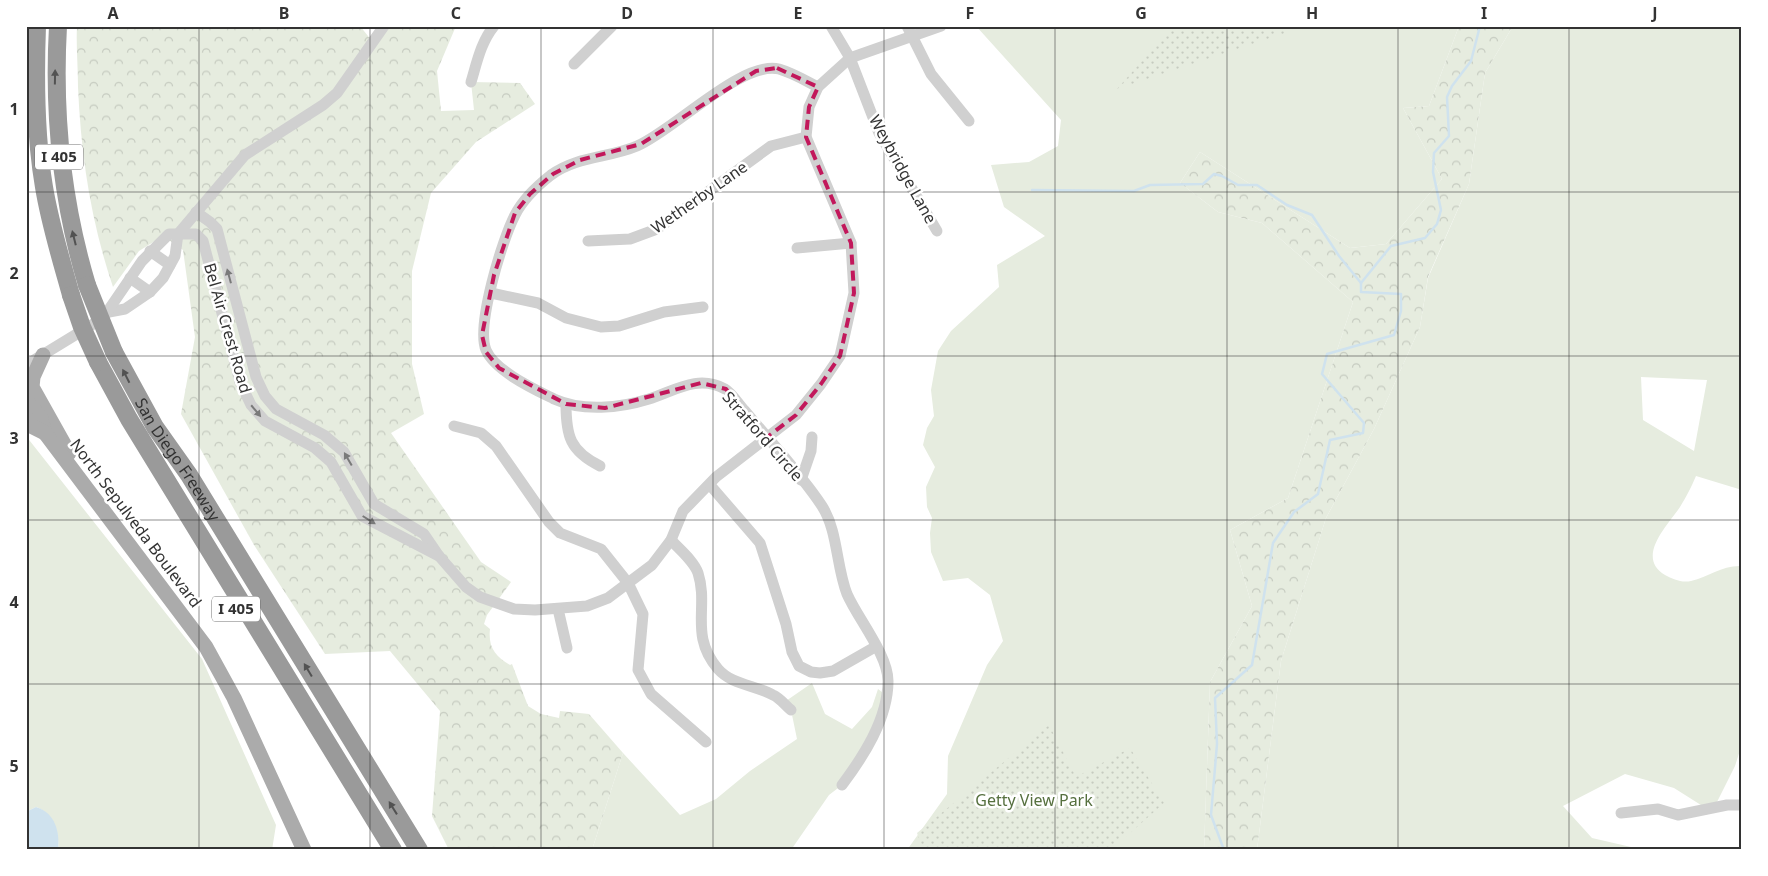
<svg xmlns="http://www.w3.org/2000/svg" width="1768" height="876" font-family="'Noto Sans',sans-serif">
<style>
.grass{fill:#e6ecdf;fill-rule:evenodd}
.forest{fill:url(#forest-crowns)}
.park{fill:url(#park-dots)}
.water{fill:#cfe2ee}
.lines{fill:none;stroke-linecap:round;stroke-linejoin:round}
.stream{stroke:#cfe2ee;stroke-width:2.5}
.minor{stroke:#d0d0d0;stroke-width:11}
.major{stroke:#ababab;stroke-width:15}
.highway{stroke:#9a9a9a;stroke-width:18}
.highway-bridge{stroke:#9a9a9a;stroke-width:18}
.oneway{fill:#525252}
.oneway2{fill:#7a7a7a}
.marked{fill:none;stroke:#c2185b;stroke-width:4;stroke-dasharray:10 6;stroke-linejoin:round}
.grid{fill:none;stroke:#333;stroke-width:1;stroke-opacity:0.55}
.labels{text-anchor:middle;stroke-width:5;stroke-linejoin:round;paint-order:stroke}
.shield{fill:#fff;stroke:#707070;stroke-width:1}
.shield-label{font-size:15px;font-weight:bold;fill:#333}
.street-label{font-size:16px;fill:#333;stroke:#fff}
.park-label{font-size:16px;fill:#56703f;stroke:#fff}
.neatline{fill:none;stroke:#333;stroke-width:2}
.grid-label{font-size:16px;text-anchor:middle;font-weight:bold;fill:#333}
</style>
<defs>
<pattern id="forest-crowns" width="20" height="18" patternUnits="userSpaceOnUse" patternTransform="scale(1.25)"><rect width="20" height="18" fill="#e6ecdf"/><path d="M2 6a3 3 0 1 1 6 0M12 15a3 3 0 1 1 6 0" fill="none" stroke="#c6cbc0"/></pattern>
<pattern id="park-dots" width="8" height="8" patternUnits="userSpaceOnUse" patternTransform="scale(1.25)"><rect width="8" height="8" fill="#e6ecdf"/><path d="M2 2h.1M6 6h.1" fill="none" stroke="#c6cbc0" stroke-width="1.8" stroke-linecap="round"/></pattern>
</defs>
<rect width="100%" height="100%" fill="#fff"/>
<!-- grass -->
<g class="grass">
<polygon points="976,26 1459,26 1429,106 1403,108 1442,179 1386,244 1350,248 1200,152 1180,183 1218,212 1262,223 1353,302 1288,498 1230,530 1252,606 1210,682 1204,850 907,850 947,794 948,756 987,665 1003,641 990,595 968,578 943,581 931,552 930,533 932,518 927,507 926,487 935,467 923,445 927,428 934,416 931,390 938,351 951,331 999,287 997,265 1045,236 1004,207 991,165 1029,162 1058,146 1061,120"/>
<path d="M1513 26H1739L1742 31V490L1696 476C1691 488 1686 497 1680 507 1668 525 1635 557 1665 575 1673 579 1681 583 1691 581 1709 577 1722 565 1742 566V744L1735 766 1712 812 1674 788 1625 774 1563 806 1592 838 1644 850H1257L1281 661 1326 518 1374 429 1420 327 1428 278 1469 184 1485 73ZM1641 377 1707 380 1694 451 1643 420Z"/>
<path d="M26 436 202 659 276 825 272 850H58C60 832 53 813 36 807L26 812Z"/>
<polygon points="812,683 825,714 852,729 872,707 878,689 887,696 882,716 842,785 829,795 791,850 592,850 623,753 680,815 716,799 750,771 797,739 791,710 783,703"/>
</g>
<!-- forest -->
<g class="forest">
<path d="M77 26H360L372 41 384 26H456L437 71 441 111 474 110 471 82 520 83 535 104 476 142 431 193 412 271V364L424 414 391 433 481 562 511 582 487 615 484 624 490 629C488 647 495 656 510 665L512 664 528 706 541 714 559 718 560 711 589 714 623 753 592 850H449L432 816 440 711 390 651 325 654 254 545 181 414 195 337 183 250 163 236 139 251 113 287C91 222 81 156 78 87 78 67 76 46 77 26Z"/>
<polygon points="1459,26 1513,26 1485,73 1469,184 1428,277 1420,327 1374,429 1326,518 1281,661 1257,850 1204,850 1210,682 1252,606 1230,530 1288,498 1353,302 1262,223 1218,212 1180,183 1200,152 1350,248 1386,244 1442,179 1403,108 1429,106"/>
</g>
<!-- park -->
<g class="park">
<polygon points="1173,26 1307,26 1117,89"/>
<polygon points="1049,725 1076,777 1130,748 1164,803 1111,850 923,850 917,833"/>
</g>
<!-- water -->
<path class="water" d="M36 807C55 813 60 831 58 850H26V812Z"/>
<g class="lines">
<!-- stream -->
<g class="stream">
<polyline points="1032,190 1134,191 1150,185 1203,184 1214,174 1222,176 1238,185 1257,185 1287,205 1312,215 1339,256 1361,283"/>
<polyline points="1224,850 1211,815 1217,744 1215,698 1252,665 1273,543 1294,512 1318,494 1330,440 1363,433 1364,423 1322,374 1327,354 1394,335 1401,311 1401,294 1361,292 1361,283 1391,246 1425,238 1437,224 1441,210 1433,172 1434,153 1449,136 1447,97 1452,86 1471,61 1480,26"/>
</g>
<!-- minor -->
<g class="minor">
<polyline points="831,26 850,58 879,133 937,231"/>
<polyline points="907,26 931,74 969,121"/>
<polyline points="574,64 612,26"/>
<path d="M471 82C477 62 481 42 494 26"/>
<path d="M818 87C806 81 793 73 779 69 742 60 673 131 637 146 609 158 577 156 551 175 537 186 523 199 515 215 502 240 476 326 486 350 495 371 534 389 554 399 583 412 620 408 649 399 674 391 698 374 725 389 732 393 739 405 745 411 769 440 802 475 822 506 838 531 836 566 847 594 858 619 888 655 888 681 888 719 863 757 842 785"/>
<polyline points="196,212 210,222 217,229 256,377 265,396 276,409 324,435 344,452 374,504 424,534 439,556 466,587 480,597 514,609 535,610 587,606 608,598 652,565 671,540 683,511 716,477 796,415 821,384 840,356 854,293 851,243 806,137 809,107 818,87 850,58 941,26"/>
<polyline points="588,241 630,239 657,229 771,146 806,137"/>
<polyline points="797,248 851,243"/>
<polyline points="150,251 170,265"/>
<polyline points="130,278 150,292"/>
<polyline points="491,293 538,303 566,318 601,327 619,326 664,312 703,307"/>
<polyline points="109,312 125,309 150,292 163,278 175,256 178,234 245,155 323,105 337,93 384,26"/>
<polyline points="26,365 103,318 142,261 169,234 196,234 203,241 240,382 251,405 265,421 315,448 331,462 362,516 439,556"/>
<path d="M566 404C566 436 570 451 600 466"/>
<polyline points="454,426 481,433 496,446 549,522 560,533 601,549 628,583 643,614 638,670 651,694 706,742"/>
<polyline points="801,480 811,451 812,437"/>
<polyline points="710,485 760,543 786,624 792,652 799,666 811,672 820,673 833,671 875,647"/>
<path d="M671 540C679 549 694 561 698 573 709 607 689 635 718 669 732 685 755 685 773 695 780 698 785 705 791 710"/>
<polyline points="558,609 567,648"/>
<polyline points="1621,813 1658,809 1678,815 1727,805 1742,805"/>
</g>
<!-- major -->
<g class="major">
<polyline points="43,355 33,377 32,387 69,453"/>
<polyline points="26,400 41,419 45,433 206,647 234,698 304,850"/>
<polyline points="26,418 33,427 45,433"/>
</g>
<!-- highway -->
<g class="highway">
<path d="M37 26C35 80 35 134 44 187 50 224 61 259 71 295"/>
<path d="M58 26C53 115 61 199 87 285"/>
<path id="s1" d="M114 352 155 427 189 475 419 850"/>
<polyline points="98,362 129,419 393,850"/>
</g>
<!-- highway-bridge -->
<g class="highway-bridge">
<polyline points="87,285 114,352"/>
<polyline points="71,295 82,327 98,362"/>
</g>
</g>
<!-- one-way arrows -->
<defs><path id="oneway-solid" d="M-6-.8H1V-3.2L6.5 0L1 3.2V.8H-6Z" transform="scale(1.25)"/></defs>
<g class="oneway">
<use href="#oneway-solid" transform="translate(55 77) rotate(-89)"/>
<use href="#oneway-solid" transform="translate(74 238) rotate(-104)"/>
<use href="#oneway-solid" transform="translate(126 376) rotate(-117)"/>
<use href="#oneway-solid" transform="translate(308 670) rotate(-121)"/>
<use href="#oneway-solid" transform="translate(393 808) rotate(-122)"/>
</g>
<g class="oneway2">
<use href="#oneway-solid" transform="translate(229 276) rotate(-105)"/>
<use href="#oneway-solid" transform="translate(256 411) rotate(50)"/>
<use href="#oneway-solid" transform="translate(348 459) rotate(-120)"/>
<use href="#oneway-solid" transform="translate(369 520) rotate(32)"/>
</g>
<!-- marked area -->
<path class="marked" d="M777 68 818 87 809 107 806 137 851 243 854 293 840 356 821 384 796 415 766 438 726 389 701 383 605 408 566 404 499 368 486 352 482 335 494 275 515 213 530 194 553 174 580 160 641 144 756 71Z"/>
<!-- grid -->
<path class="grid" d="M199 26V850M370 26V850M541 26V850M713 26V850M884 26V850M1055 26V850M1227 26V850M1398 26V850M1569 26V850M26 192H1742M26 356H1742M26 520H1742M26 684H1742"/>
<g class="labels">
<!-- shield labels -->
<g class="shield">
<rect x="35" y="144.5" width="48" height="25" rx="4"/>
<rect x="212" y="596.5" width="48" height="25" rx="4"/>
</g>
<g class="shield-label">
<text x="59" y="162">I 405</text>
<text x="236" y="614">I 405</text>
</g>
<!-- street labels -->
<g class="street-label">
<text transform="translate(903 169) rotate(61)" y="6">Weybridge Lane</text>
<text transform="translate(699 197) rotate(-35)" y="6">Wetherby Lane</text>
<text transform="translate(228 328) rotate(74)" y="6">Bel Air Crest Road</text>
<text transform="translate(763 436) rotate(49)" y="6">Stratford Circle</text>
<text dy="6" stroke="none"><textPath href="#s1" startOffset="125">San Diego Freeway</textPath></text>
<text transform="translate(136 523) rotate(53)" y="6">North Sepulveda Boulevard</text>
</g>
<!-- park labels -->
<g class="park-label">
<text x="1034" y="806">Getty View Park</text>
</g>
</g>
<!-- border -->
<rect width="1768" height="876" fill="none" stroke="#ffffff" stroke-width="55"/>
<rect x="28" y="28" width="1712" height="820" class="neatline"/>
<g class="grid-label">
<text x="113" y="19">A</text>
<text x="284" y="19">B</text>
<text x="456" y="19">C</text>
<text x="627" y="19">D</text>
<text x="798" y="19">E</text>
<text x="970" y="19">F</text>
<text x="1141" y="19">G</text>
<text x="1312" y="19">H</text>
<text x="1484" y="19">I</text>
<text x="1655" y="19">J</text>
<text x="14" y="115">1</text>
<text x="14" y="279">2</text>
<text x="14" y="444">3</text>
<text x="14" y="608">4</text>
<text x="14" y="772">5</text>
</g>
</svg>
